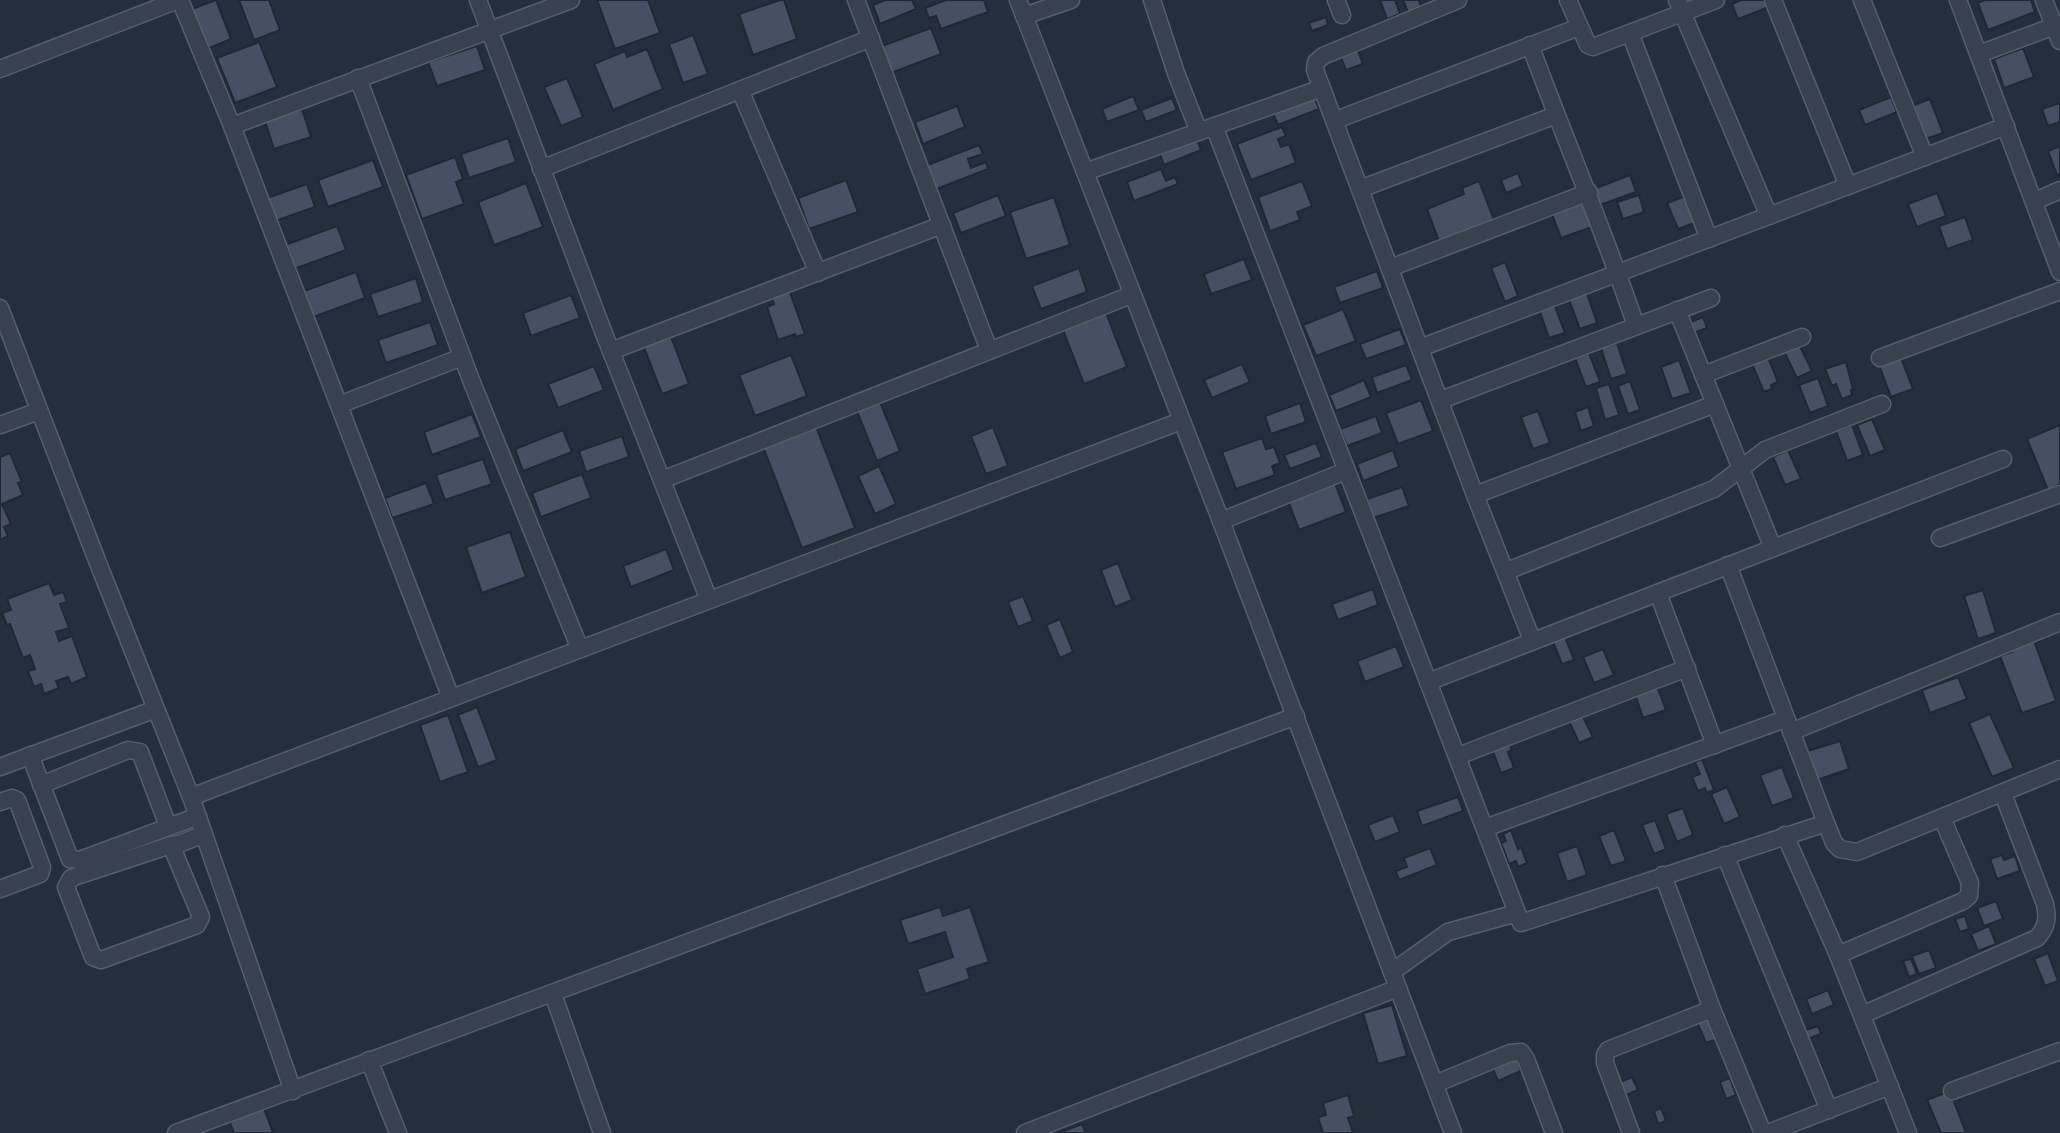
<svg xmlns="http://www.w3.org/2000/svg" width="2060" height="1133" font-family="Arial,sans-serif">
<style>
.building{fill:#455162;stroke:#1f2835;stroke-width:2}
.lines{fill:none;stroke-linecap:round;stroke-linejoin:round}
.street-casing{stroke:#565f6c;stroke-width:19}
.street{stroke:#38414e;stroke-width:16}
</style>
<rect width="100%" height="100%" fill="#242f3e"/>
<!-- building -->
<g class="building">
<polygon points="216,0 231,39 207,49 192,9"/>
<polygon points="239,0 269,0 280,30 254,40"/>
<polygon points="597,0 648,0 660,33 615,49"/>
<polygon points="780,0 784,0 797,39 753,55 739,14"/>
<polygon points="885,0 912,0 916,9 880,24 873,5"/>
<polygon points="946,0 984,0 988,12 941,29 936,16 929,18 925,8"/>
<polygon points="1380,0 1395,0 1400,14 1387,19"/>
<polygon points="1403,0 1419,0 1421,7 1408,12"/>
<polygon points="1741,0 1766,0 1769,7 1738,19 1732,4"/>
<polygon points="1985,0 2031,0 2035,12 1988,30 1978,3"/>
<polygon points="1326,17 1328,25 1312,31 1309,23"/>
<polygon points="931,28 941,54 891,73 882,46"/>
<polygon points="693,35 708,74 683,83 669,44"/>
<polygon points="259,42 277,87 235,103 217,58"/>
<polygon points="1355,43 1363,64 1346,70 1338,50"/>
<polygon points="477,46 485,70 437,86 428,62"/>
<polygon points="2023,48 2034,77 2004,88 1994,59"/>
<polygon points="647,49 663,89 613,110 594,64 625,51 627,57"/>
<polygon points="567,78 583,117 561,126 544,87"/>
<polygon points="1313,93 1319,109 1278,125 1271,109"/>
<polygon points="1133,96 1139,110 1107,122 1102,109"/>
<polygon points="1891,97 1897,112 1865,125 1859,110"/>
<polygon points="1172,98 1177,110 1146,122 1141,110"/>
<polygon points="1930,99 1943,133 1922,140 1909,107"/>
<polygon points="2060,103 2060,122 2048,126 2042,109"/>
<polygon points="957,106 965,127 923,144 915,122"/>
<polygon points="302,109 311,137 274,149 265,121"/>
<polygon points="1282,127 1286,136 1278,139 1281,147 1289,144 1296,163 1251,180 1237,144"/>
<polygon points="1195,134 1201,150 1164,165 1158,149"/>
<polygon points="508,138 516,162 469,178 461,154"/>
<polygon points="979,145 983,154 968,159 971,168 986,162 988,169 934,190 925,166"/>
<polygon points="2060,146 2060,174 2057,175 2048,151"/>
<polygon points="455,157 463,179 456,182 464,204 422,219 406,175"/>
<polygon points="373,160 383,187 328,207 318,180"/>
<polygon points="1161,169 1166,181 1175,177 1178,184 1134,201 1127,182"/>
<polygon points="1518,173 1523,186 1506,193 1501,180"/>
<polygon points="1630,175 1636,192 1600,205 1594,189"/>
<polygon points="846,180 858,212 809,229 798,198"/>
<polygon points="1302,181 1312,206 1297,212 1300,220 1270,231 1258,197"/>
<polygon points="1479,181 1496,225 1441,246 1427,209 1464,194 1462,188"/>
<polygon points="526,183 543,227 494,245 478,202"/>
<polygon points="307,184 315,207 275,221 267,198"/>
<polygon points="1937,193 1946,216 1917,227 1908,204"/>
<polygon points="1691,194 1702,220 1678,229 1667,203"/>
<polygon points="998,195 1006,216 961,233 953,213"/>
<polygon points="1639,195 1644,212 1623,219 1617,202"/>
<polygon points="1054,197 1070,245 1026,259 1010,212"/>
<polygon points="1584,198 1595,226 1561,238 1551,211"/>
<polygon points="1965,217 1973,240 1947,249 1939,226"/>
<polygon points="337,226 346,250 294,269 285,245"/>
<polygon points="1244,259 1252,280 1211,294 1204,274"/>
<polygon points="1505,262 1518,296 1505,302 1491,268"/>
<polygon points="1079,268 1087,292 1041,309 1032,286"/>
<polygon points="1377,271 1383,288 1340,303 1334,287"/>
<polygon points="356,272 365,298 313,317 304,291"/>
<polygon points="416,278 423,302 378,317 370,294"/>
<polygon points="789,290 805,334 796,337 795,334 778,340 767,307 774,304 771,296"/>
<polygon points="1586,290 1597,323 1580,329 1568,297"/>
<polygon points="571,295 580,318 531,336 523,313"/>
<polygon points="1553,301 1565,333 1549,338 1538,306"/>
<polygon points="1343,309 1356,341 1316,356 1303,325"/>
<polygon points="1106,313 1127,367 1084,384 1063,330"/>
<polygon points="1703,317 1707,328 1691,334 1686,324"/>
<polygon points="430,322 438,345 386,363 378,340"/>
<polygon points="1400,329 1406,345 1366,359 1360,344"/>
<polygon points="671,337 689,384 662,394 644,347"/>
<polygon points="1617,343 1627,374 1611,379 1601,348"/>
<polygon points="1799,344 1812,371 1797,378 1784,351"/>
<polygon points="1589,353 1600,382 1586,387 1575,358"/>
<polygon points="1899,353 1913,389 1891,397 1878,362"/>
<polygon points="791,355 807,396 755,416 739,375"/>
<polygon points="1767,355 1778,382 1771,385 1772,389 1764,392 1751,362"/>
<polygon points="1679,360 1691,393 1672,399 1661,367"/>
<polygon points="1846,362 1853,389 1851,390 1852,395 1842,399 1836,384 1832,386 1825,369"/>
<polygon points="1242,364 1250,382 1212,398 1204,380"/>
<polygon points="1406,365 1412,380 1377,393 1372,377"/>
<polygon points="594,366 604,390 558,408 548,384"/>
<polygon points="1818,378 1828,406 1810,413 1799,385"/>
<polygon points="1364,380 1371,397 1336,411 1329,395"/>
<polygon points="1630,381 1640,410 1628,414 1618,386"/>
<polygon points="1609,384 1619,415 1605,420 1596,388"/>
<polygon points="1421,400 1433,431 1398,444 1386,413"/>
<polygon points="880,402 900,451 877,461 857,411"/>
<polygon points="1300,403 1306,422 1271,434 1265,416"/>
<polygon points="1588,407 1594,426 1581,431 1575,412"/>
<polygon points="1538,411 1550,443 1533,449 1521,417"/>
<polygon points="472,414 481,437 432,455 424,432"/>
<polygon points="1376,416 1382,433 1347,446 1340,429"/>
<polygon points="1872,419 1885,450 1870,456 1857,425"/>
<polygon points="815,424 855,528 802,548 762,444"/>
<polygon points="1852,425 1863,455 1847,461 1836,431"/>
<polygon points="2060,425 2060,484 2048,490 2027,439"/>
<polygon points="993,427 1008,466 986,474 971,436"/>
<polygon points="563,430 572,452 523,471 515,449"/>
<polygon points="622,436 629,457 586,472 579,451"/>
<polygon points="1262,438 1266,449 1274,447 1280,463 1272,466 1275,475 1236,489 1222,452"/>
<polygon points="1316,443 1322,457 1290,469 1284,455"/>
<polygon points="1393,450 1399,467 1363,481 1357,464"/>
<polygon points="1788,450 1801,479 1785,485 1773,457"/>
<polygon points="10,453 22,482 18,483 23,495 2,504 11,524 4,527 8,536 0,540 0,457"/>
<polygon points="483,459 492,484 445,500 436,475"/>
<polygon points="879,466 896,504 875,514 858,476"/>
<polygon points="582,474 591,498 541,517 532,493"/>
<polygon points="1333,478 1346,512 1299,530 1286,495"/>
<polygon points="426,483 434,504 392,518 385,498"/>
<polygon points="1402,487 1409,506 1373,518 1367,499"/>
<polygon points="510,532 526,577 482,593 466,547"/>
<polygon points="666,549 674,570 631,587 623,566"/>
<polygon points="1118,563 1132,600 1115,607 1101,570"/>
<polygon points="49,583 54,595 63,592 67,602 60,604 69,628 56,632 59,641 72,636 87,677 71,684 68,677 56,681 59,688 44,694 41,684 34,687 28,671 35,669 30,655 23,658 10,624 7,625 2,613 11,610 7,599"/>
<polygon points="1373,589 1378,605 1338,620 1332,604"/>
<polygon points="1983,590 1996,633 1978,639 1964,596"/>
<polygon points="1023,596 1033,621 1018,627 1008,602"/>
<polygon points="1060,619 1073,652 1060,658 1046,625"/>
<polygon points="1563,632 1574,660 1562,664 1551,637"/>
<polygon points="2033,638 2056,701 2022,713 2000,656 2012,652 2010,647"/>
<polygon points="1396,646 1404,667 1365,682 1357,661"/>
<polygon points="1603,649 1614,675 1594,683 1583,657"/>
<polygon points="1958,677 1967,699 1930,713 1922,690"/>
<polygon points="1657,686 1666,710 1643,718 1635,694"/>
<polygon points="477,707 497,760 478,767 458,715"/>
<polygon points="1990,714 2014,768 1992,777 1969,723"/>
<polygon points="448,715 468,772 440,782 420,725"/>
<polygon points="1582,715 1593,737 1579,743 1569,721"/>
<polygon points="1840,741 1849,769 1817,780 1808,751"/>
<polygon points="1509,743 1512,750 1508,752 1514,768 1501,773 1492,749"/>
<polygon points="1702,759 1714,790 1707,793 1705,788 1698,791 1692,777 1700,774 1695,762"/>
<polygon points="1782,767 1794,798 1772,806 1760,775"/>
<polygon points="1727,787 1740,817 1724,824 1711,794"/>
<polygon points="1458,797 1463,811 1422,826 1417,811"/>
<polygon points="1683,808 1693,835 1677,842 1666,814"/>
<polygon points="1393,815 1400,832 1375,842 1368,825"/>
<polygon points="1655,820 1666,849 1654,854 1642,825"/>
<polygon points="1511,830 1518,849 1521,847 1527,863 1518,867 1516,861 1509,864 1501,843 1506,841 1503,834"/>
<polygon points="1614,830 1626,861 1611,866 1599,836"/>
<polygon points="1577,846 1587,875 1567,882 1557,853"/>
<polygon points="1430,848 1437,865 1399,880 1396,871 1407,867 1404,858"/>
<polygon points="2002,855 2004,860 2015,856 2020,871 1997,879 1990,859"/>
<polygon points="1996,901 2003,919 1984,926 1977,908"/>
<polygon points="940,907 943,916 970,907 989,962 967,969 970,979 925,994 917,969 953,957 945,932 908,944 900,920"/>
<polygon points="1965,916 1969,929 1960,932 1955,919"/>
<polygon points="1989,926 1996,944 1978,951 1971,934"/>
<polygon points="1929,950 1936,968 1919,974 1912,956"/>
<polygon points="2048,953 2058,981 2045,986 2034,959"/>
<polygon points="1911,959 1917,974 1909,977 1903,961"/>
<polygon points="1828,990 1834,1005 1812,1014 1806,999"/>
<polygon points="1392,1005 1407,1056 1378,1064 1363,1013"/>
<polygon points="1708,1015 1718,1039 1706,1043 1696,1020"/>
<polygon points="1818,1026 1821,1034 1804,1040 1800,1032"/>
<polygon points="1517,1059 1521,1071 1498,1081 1493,1069"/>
<polygon points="1632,1077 1638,1090 1622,1097 1616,1084"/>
<polygon points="1730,1078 1736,1095 1726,1099 1720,1082"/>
<polygon points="1950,1091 1966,1133 1941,1133 1927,1100"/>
<polygon points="1348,1095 1354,1116 1348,1118 1353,1133 1323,1133 1318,1117 1326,1115 1323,1103"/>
<polygon points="262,1103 273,1133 234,1133 227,1115"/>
<polygon points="1661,1108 1666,1121 1658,1124 1654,1111"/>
<polygon points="1082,1124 1086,1133 1059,1133"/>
</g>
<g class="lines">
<!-- street casing -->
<g class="street-casing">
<g id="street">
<polyline points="180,0 232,126 451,698"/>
<polyline points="478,0 603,331 709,600"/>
<polyline points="856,0 989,350"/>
<polyline points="1018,0 1221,521 1453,1133"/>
<polyline points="1152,0 1176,73 1199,132"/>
<polyline points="1336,0 1342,15"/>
<polyline points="1458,0 1323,56 1316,62 1315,70 1475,495 1532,640"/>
<polyline points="1568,0 1588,45 1593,47 1716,0"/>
<polyline points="1677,0 1769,216"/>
<polyline points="1773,0 1848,186"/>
<polyline points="1862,0 1925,157"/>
<polyline points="1958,0 2060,272"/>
<polyline points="2044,0 2060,41"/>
<polyline points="1024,16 1071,0"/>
<polyline points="1630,33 1709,239"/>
<path d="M1530 45C1565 139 1604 231 1636 326"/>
<polyline points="1979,54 2060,24"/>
<polyline points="0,69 178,0"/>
<polyline points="358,78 471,380 580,649"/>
<polyline points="740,90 818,273"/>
<polyline points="1336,120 1579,27"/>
<polyline points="232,126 571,0"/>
<polyline points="1214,126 1521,923 1826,823"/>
<polyline points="541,169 871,38"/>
<polyline points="1085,172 1322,88"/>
<polyline points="1360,189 1556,115"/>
<polyline points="2035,201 2060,190"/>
<polyline points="1390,268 1589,192"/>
<polyline points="0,308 98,563 191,797 293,1091"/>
<polyline points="1677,310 1773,548"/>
<polyline points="1420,348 2006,126"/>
<polyline points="611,351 942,225"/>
<polyline points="1880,358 2060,291"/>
<polyline points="1703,375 1802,337"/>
<polyline points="1441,400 1711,298"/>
<polyline points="339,405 462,357"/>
<polyline points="0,425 39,411"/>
<polyline points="662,480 1131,295"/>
<polyline points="1475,495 1715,404"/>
<polyline points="1221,521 1346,471"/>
<polyline points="1940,538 2060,494"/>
<polyline points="1728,565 1826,823 1834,843 1840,849 1857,852 2060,769"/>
<polyline points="1507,571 1714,489 1765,450 1882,404"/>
<polyline points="1658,593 1715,745"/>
<polyline points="1428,682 2003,459"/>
<polyline points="1791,732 2060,622"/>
<polyline points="30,755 70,859 80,860 198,816"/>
<polyline points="1458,756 1687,668"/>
<polyline points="0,767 156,709"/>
<polyline points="41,785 128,750 140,752 168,826"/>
<polyline points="191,797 1181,421"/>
<polyline points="0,802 12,798 17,800 42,867 40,874 0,889"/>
<polyline points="1485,828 1785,719"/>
<polyline points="1785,835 1838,955 1908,1133"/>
<polyline points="171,845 201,917 197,925 101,960 93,957 66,887 71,878 171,845 179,844 204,834"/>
<polyline points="1725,855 1829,1110"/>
<polyline points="1663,875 1712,1009 1763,1133"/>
<polyline points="1838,955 1963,901 1969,896 1970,883 1942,818"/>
<polyline points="1392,972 1448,932 1517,913"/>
<polyline points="553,994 602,1133"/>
<path d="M1862 1015 2037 938C2047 927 2048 918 2045 904L2003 794"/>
<polyline points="369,1060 398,1133"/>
<polyline points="1435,1084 1510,1053 1521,1052 1526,1059 1554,1133"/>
<polyline points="1952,1091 2060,1051"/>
<polyline points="176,1133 1296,716"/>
<polyline points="1025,1133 1398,988"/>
<polyline points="1631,1133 1605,1063 1605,1055 1608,1050 1712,1009"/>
<polyline points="1768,1133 1890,1086"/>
</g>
</g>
<!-- street -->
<use href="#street" class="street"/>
</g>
</svg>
